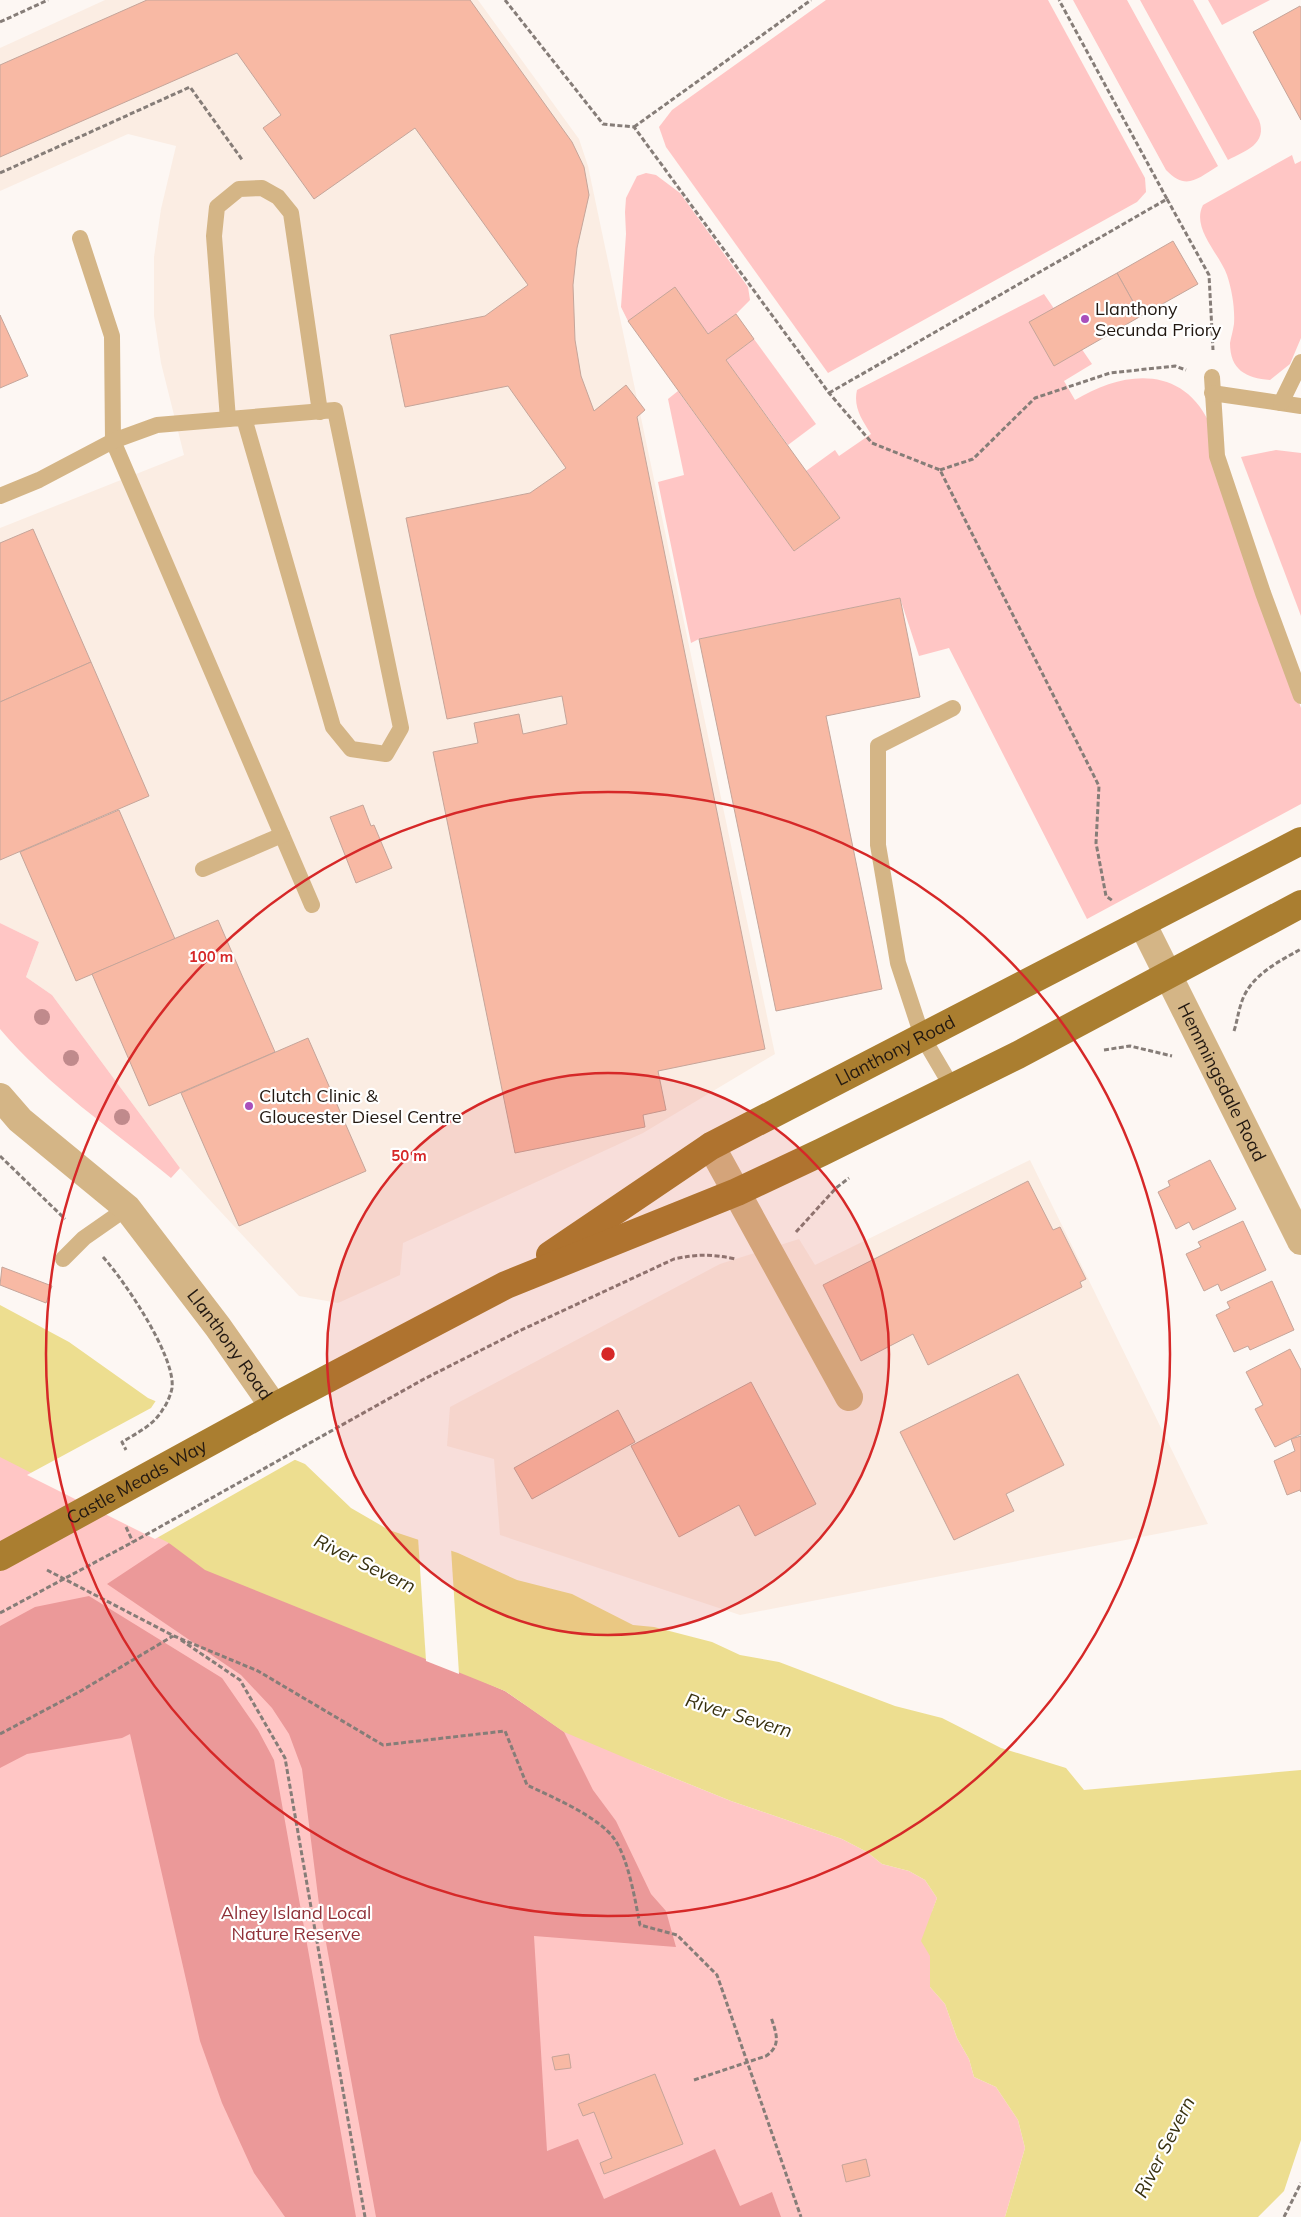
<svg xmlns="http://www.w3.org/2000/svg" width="1301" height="2217" font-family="Mulish,sans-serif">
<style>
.built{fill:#fbede3}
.green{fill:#ffc6c5}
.forest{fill:#eb9999}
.water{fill:#edde90}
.pier{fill:#fdf7f3}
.building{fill:#f8b9a4;stroke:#c5a59a}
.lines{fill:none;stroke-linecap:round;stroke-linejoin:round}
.path{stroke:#867d78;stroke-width:3;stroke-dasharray:5 2.5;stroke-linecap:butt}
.lane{stroke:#d4b586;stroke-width:16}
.street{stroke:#d4b586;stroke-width:28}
.primary{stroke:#aa7e30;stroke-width:28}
.tree{fill:#c08a8c}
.ring{fill:none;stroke:#d62828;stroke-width:2.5}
.poi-dot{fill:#a94fbb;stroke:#fff;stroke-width:2}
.labels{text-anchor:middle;stroke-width:4.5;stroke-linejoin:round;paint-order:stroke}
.poi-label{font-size:18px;fill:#221811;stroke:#fff;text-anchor:start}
.street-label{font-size:18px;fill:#221811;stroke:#fff}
.park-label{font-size:18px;fill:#8f3037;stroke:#fff}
.water-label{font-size:19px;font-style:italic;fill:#38310f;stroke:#fff}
.centre{fill:#d62828;stroke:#fff;stroke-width:2.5}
.ring-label{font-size:15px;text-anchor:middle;font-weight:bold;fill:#d62828;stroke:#fff;stroke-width:4.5;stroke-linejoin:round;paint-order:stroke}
</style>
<rect width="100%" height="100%" fill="#fdf7f3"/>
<!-- built -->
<g class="built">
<polygon points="105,0 478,0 579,139 588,166 775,1054 643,1133 403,1243 400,1275 338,1303 299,1296 180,1168 52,995 26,977 39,942 0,923 0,528 184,455 161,363 154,316 154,257 161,209 176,146 128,134 0,191 0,48"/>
<polygon points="1030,1160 1208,1524 740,1615 500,1535 494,1459 447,1446 450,1407 720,1264 799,1239 815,1265"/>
</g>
<!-- green -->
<g class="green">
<polygon points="826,0 1048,0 1145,178 1146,192 1137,202 828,373 666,147 659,127 672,110"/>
<path d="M1073 0H1127L1218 166C1197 179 1186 191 1166 170Z"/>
<path d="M1140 0H1193L1259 120C1268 144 1245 151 1228 160Z"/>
<polygon points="1208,0 1270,0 1222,25"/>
<path d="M1292 155 1295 164 1301 161V338L1290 364 1270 380C1246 378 1230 370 1230 343 1231 337 1233 331 1234 324 1235 308 1232 290 1227 275 1219 253 1191 228 1203 205Z"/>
<polygon points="646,173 656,175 680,193 748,287 750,300 736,314 708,334 675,288 628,321 621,307 626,234 625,212 626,198 637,176"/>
<path d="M1044 294 1092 364 1064 381 1075 400C1122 371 1181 364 1209 422L1271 624 1301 708V804L1087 919 949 648 919 656 900 598 699 639 691 643 658 482 684 475 668 399 678 391 794 551 840 518 806 471 835 450 839 456 871 434C862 420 853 407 857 390Z"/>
<polygon points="754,339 816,424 788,445 726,360"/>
<polygon points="1276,450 1301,453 1301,616 1241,457"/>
<path d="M0 923 39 942 26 977 52 995 180 1168 171 1178C113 1130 48 1086 0 1029Z"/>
<polygon points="0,1454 466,1674 642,1765 731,1801 842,1839 867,1852 882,1864 909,1871 925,1880 937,1898 932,1912 930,1987 945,2004 957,2038 969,2059 974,2077 996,2087 1018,2120 1025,2148 1005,2217 0,2217"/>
</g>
<!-- forest -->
<g class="forest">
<polygon points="169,1543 505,1691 564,1732 593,1790 616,1821 651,1894 666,1911 676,1947 534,1936 547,2151 578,2139 604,2199 715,2149 740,2206 772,2192 781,2217 376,2217 319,1904 302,1769 289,1734 272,1708 241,1675 107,1584"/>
<polygon points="89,1596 222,1678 258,1730 274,1760 356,2217 285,2217 254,2173 222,2103 200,2041 130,1734 122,1738 27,1754 0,1768 0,1626 35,1607"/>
</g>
<!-- water -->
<polygon class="water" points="0,1305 69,1342 148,1398 305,1464 351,1508 389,1530 458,1553 517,1580 572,1594 633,1625 654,1627 712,1642 740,1655 779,1662 895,1706 942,1718 1001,1748 1066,1768 1084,1790 1301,1770 1301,2140 1284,2191 1258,2217 1005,2217 1025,2148 1018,2120 996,2087 974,2077 969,2059 957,2038 945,2004 930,1987 930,1956 921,1941 937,1898 925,1880 909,1871 882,1864 867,1852 842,1839 731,1801 642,1765 564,1732 505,1691 205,1570 169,1543 0,1457"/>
<!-- pier -->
<g class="pier">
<polygon points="157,1399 298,1458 155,1539 27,1475 151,1408"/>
<polygon points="418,1537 451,1548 459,1674 426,1661"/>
</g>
<!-- building -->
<g class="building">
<polygon points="147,0 470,0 572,142 584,167 589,195 577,248 573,285 575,340 581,376 594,411 626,385 645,410 637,417 765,1049 658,1071 666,1110 643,1115 645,1127 515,1153 433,752 478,743 474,723 519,714 523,734 567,724 562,696 447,719 406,518 530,493 566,468 508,386 405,407 390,335 485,316 528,285 415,128 314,199 263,128 281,115 237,53 0,157 0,65"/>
<polygon points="1300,6 1301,8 1301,120 1253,32"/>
<polygon points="1173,241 1198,284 1141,316 1117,273"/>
<polygon points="1117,273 1141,316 1054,366 1029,322"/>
<polygon points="675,287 708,334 736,314 754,339 726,360 840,518 794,551 628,321"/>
<polygon points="0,315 28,376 0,388"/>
<polygon points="33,529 91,662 0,702 0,543"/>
<polygon points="900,598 920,697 826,716 882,989 776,1011 699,639"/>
<polygon points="91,662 149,796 0,860 0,702"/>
<polygon points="363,805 371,826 374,825 392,868 356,883 330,817"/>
<polygon points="119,810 175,939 76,981 20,852"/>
<polygon points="218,920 275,1052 149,1106 92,974"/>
<polygon points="308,1038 366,1171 239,1226 181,1093"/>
<polygon points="1210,1160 1236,1209 1193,1230 1189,1222 1176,1229 1158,1192 1170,1186 1168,1181"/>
<polygon points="1028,1181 1053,1230 1060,1227 1086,1279 1080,1282 1082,1287 928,1365 913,1334 861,1361 823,1285"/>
<polygon points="1243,1221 1266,1270 1221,1291 1218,1284 1204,1291 1186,1254 1201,1247 1198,1242"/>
<polygon points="2,1267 52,1286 46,1303 0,1285"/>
<polygon points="1272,1281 1294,1330 1250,1350 1248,1346 1234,1352 1216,1315 1230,1308 1227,1302"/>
<polygon points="1290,1349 1301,1370 1301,1434 1275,1447 1255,1409 1263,1405 1246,1372"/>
<polygon points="1018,1374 1064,1465 1006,1494 1014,1511 954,1540 900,1432"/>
<polygon points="751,1382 816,1504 755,1536 739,1505 679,1537 631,1446"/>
<polygon points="618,1410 635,1442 532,1499 514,1468"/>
<polygon points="1301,1436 1301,1492 1300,1490 1287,1495 1274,1461 1295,1451 1291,1439"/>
<polygon points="569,2054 571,2068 555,2070 552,2057"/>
<polygon points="655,2074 683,2144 604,2174 600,2163 612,2158 594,2112 583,2116 578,2104"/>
<polygon points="866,2159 870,2176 846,2182 842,2165"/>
</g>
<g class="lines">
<!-- path -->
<g class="path">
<polyline points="505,0 603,124 634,127 829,393 872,443 940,470 1099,786 1096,843 1106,896 1113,901"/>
<polyline points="0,22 48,0"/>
<polyline points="634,127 811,0"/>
<polyline points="0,173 190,87 243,161"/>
<polyline points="1167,199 1209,275 1213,350"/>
<polyline points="829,393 1167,199 1059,0"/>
<polyline points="940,470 973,459 1035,398 1110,373 1175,366 1186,370"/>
<path d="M1234 1031C1237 1022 1238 1013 1241 1004 1249 976 1278 962 1301 949"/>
<polyline points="1104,1050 1130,1046 1172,1056"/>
<polyline points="0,1156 65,1219"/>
<polyline points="796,1232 836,1188 849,1178"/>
<path d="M103 1257C124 1280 176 1357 172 1388 171 1394 167 1404 163 1409 154 1425 137 1433 122 1442L126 1450"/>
<polyline points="126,1527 133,1542"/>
<path d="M47 1570 174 1636 258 1671 383 1745 505 1731 527 1785C552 1797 600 1817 615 1840 629 1861 635 1900 640 1925L677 1935 717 1975 801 2217"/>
<path d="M0 1613 133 1542 424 1379 517 1332 674 1259C697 1254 713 1254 735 1259"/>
<polyline points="181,1640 240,1680 285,1758 365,2217"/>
<polyline points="0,1734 79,1692 173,1636"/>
<path d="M694 2080 766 2056C782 2045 776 2033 771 2017"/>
<polyline points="1284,2217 1301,2183"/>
</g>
<!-- lane -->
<g class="lane">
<polyline points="80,238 112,336 113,441 312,905"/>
<polyline points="1212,377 1217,456 1263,593 1301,696"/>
<polyline points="1212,393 1301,406"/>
<polyline points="1281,403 1301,362"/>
<polyline points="228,419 214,236 217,207 239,189 262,188 278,197 291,213 320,412"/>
<polyline points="0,496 39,480 113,441 157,425 335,410 401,728 386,754 351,749 333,727 244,418"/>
<polyline points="203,869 282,835"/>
<polyline points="952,1087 922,1036 898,963 878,845 878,746 953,708"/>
<polyline points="63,1259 84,1238 127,1208"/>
</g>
<!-- street -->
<g class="street">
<path id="s1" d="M1142 923 1301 1241"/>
<path id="s2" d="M0 1097 20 1120 127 1208 218 1327 274 1407"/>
<polyline points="711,1146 849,1397"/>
</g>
<!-- primary -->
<g class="primary">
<path id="s3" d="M550 1255 711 1146 1301 841"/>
<path id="s4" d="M0 1557 274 1407 506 1285 737 1192 822 1152 1018 1055 1301 904"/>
</g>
</g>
<!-- trees -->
<g class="tree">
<circle cx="42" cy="1017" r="8"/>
<circle cx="71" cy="1058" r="8"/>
<circle cx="122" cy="1117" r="8"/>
</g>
<!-- distance rings -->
<circle cx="608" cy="1354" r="281" fill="#d62828" fill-opacity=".12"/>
<g class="ring">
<circle cx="608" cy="1354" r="281"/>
<circle cx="608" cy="1354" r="562"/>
</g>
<!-- markers -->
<g class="poi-dot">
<circle cx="1085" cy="319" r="5"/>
<circle cx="249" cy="1106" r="5"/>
</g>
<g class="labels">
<!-- poi labels -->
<g class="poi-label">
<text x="1095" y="315">Llanthony<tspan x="1095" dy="21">Secunda Priory</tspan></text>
<text x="259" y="1102">Clutch Clinic &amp;<tspan x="259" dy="21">Gloucester Diesel Centre</tspan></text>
</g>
<!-- street labels -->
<g class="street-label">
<text dy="6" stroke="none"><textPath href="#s3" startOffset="402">Llanthony Road</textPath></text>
<text dy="6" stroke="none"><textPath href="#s1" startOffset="178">Hemmingsdale Road</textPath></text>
<text dy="6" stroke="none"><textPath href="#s2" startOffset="340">Llanthony Road</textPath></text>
<text dy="6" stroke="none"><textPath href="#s4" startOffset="156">Castle Meads Way</textPath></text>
</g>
<!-- park labels -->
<g class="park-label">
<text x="296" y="1919">Alney Island Local<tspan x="296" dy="21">Nature Reserve</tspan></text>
</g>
<!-- water labels -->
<g class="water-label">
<text transform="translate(365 1563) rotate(26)" y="7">River Severn</text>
<text transform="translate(739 1715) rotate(17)" y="7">River Severn</text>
<text transform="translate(1164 2147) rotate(-63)" y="7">River Severn</text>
</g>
</g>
<circle cx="608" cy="1354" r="8" class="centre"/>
<g class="ring-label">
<text x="211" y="962">100 m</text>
<text x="409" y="1161">50 m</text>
</g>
</svg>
